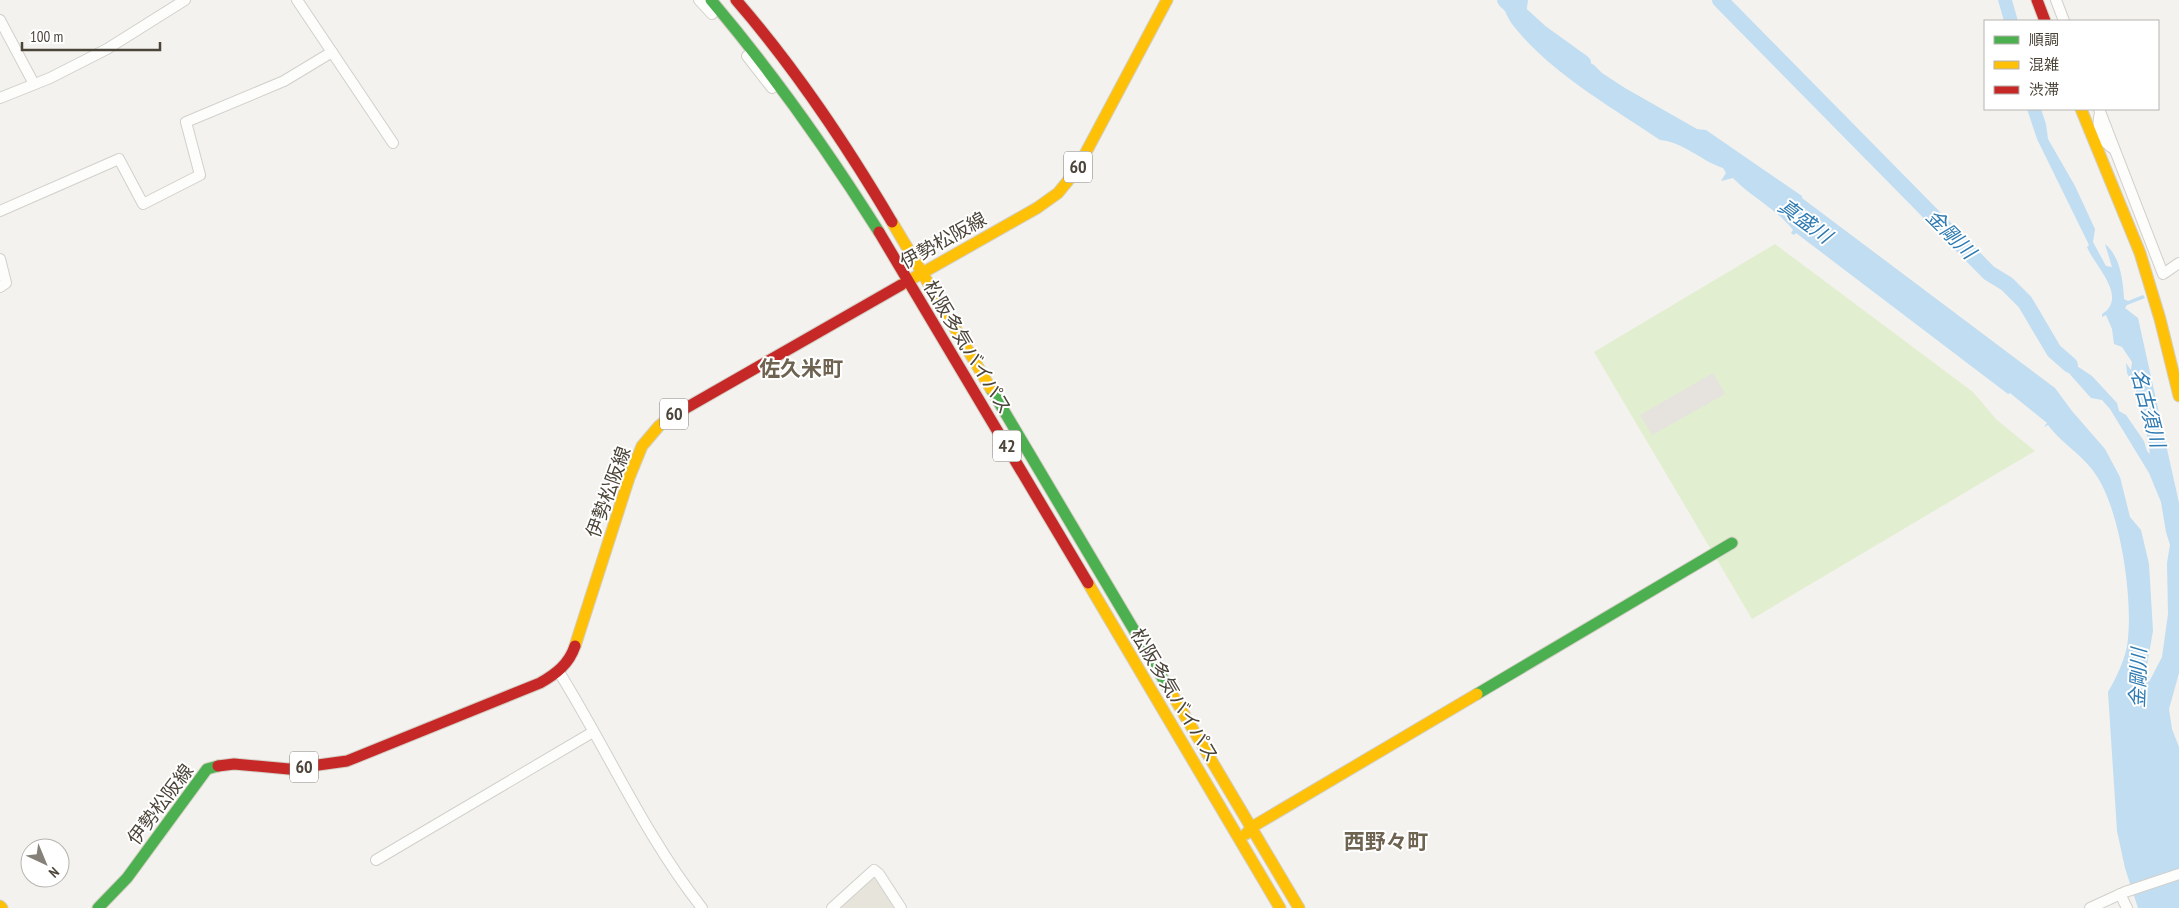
<svg xmlns="http://www.w3.org/2000/svg" width="2179" height="908" font-family="'PT Sans Narrow','Noto Sans JP',sans-serif">
<style>
.residential{fill:#e7e4dc}
.green{fill:#e1eecf}
.parking{fill:#e6e3df}
.water{fill:#c0ddf1}
.lines{fill:none;stroke-linecap:round;stroke-linejoin:round}
.river{stroke:#c0ddf1;stroke-width:16}
.street-casing{stroke:#d2d0cb;stroke-width:12}
.fast-casing{stroke:#d3cfc5;stroke-width:13}
.slow-casing{stroke:#d3cfc5;stroke-width:13}
.jam-casing{stroke:#d3cfc5;stroke-width:13}
.street{stroke:#fdfdfc;stroke-width:10}
.fast{stroke:#4caf50;stroke-width:11}
.slow{stroke:#ffc107;stroke-width:11}
.jam{stroke:#c62828;stroke-width:11}
.labels{text-anchor:middle;stroke-width:4;stroke-linejoin:round;paint-order:stroke}
.shield{fill:#fff;stroke:#817c74;stroke-width:1}
.shield-label{font-size:18px;font-weight:bold;fill:#4b4439}
.street-label{font-size:19px;fill:#4b4439;stroke:#fff}
.water-label{font-size:20px;font-style:italic;fill:#2e7ab2;stroke:#fff}
.quarter-label{font-size:21px;font-weight:bold;fill:#6e6250;stroke:#fff}
</style>
<rect width="100%" height="100%" fill="#f4f2ee"/>
<!-- residential -->
<polygon class="residential" points="872,875 877,877 896,908 837,908"/>
<!-- green -->
<polygon class="green" points="1775,244 1973,392 1996,419 2035,451 1752,619 1594,352"/>
<!-- parking -->
<polygon class="parking" points="1713,373 1725,394 1652,435 1640,415"/>
<!-- water -->
<g class="water">
<path d="M1499 0H1528L1526 15 1548 40 1555 45 1594 65 1602 73 1625 88 1697 129 1706 130 1802 196V198L2055 388 2072 411 2105 449 2120 477 2130 517 2141 530 2149 564 2153 631 2147 665 2149 682 2162 657 2168 614 2167 563 2170 545 2166 532 2161 502 2149 473 2110 409 2102 400 2091 398 2051 353 2057 349 2071 362 2092 376 2117 403 2119 411 2126 415 2144 441 2147 451 2150 454 2142 403 2127 373 2126 363 2131 370 2132 362 2122 347 2114 344 2112 329 2106 315 2102 317V314C2129 297 2094 265 2087 247L2089 245 2037 139 2027 109H2041L2046 124 2048 139 2075 186 2095 229 2093 242 2106 266 2112 267 2105 244C2120 256 2123 280 2124 299L2128 301 2143 295 2145 298 2127 305 2125 308 2138 318 2179 503V673L2169 709 2172 729 2179 747V908H2138L2125 868 2117 831 2108 692C2116 678 2124 662 2127 646 2134 603 2121 515 2098 478 2085 456 2063 445 2048 425L2044 427 2047 423 2010 393 2008 394 1796 233 1794 235 1791 233 1793 230C1777 209 1751 197 1733 178L1721 181 1726 173 1723 168C1701 161 1684 142 1660 140 1610 106 1549 72 1512 24 1507 17 1504 7 1499 0Z"/>
<polygon points="1998,0 2012,0 2018,21 2004,21"/>
</g>
<g class="lines">
<!-- river -->
<g class="river">
<polyline points="1505,0 1540,32 1583,63"/>
<polyline points="1720,0 1989,273 2007,284 2025,302 2054,351 2070,365"/>
</g>
<!-- street casing -->
<g class="street-casing">
<g id="street">
<polyline points="297,0 393,143"/>
<polyline points="699,0 712,14"/>
<polyline points="2056,0 2064,21"/>
<polyline points="0,20 34,84"/>
<polyline points="747,56 772,88"/>
<polyline points="0,98 50,78 107,49 185,0"/>
<polyline points="2099,109 2163,274 2179,263"/>
<path d="M2100 113C2096 128 2100 141 2114 149"/>
<polyline points="0,211 119,159 143,204 200,175 186,122 284,81 332,52"/>
<polyline points="0,259 6,283 0,287"/>
<path d="M559 672C607 749 645 836 702 908"/>
<polyline points="376,860 593,732"/>
<polyline points="2120,894 2127,908"/>
<polyline points="832,908 874,870 879,874 901,908"/>
<polyline points="2090,908 2125,892 2179,874"/>
</g>
</g>
<!-- fast casing -->
<g class="fast-casing">
<g id="fast">
<path d="M711 0C773 73 828 151 879 232"/>
<polyline points="991,389 1169,689"/>
<polyline points="1477,694 1732,543"/>
<polyline points="98,908 127,878 207,769 218,766"/>
</g>
</g>
<!-- slow casing -->
<g class="slow-casing">
<g id="slow">
<polyline points="2081,109 2140,253 2160,319 2179,396"/>
<polyline points="892,222 991,389"/>
<polyline points="901,285 1037,208 1058,193 1076,171 1167,0"/>
<polyline points="1088,583 1280,908"/>
<polyline points="575,646 629,478 642,446 659,426 672,416"/>
<polyline points="1169,689 1299,908"/>
<polyline points="1246,834 1252,827 1477,694"/>
<polyline points="0,906 2,908"/>
</g>
</g>
<!-- jam casing -->
<g class="jam-casing">
<g id="jam">
<path d="M736 0C796 69 845 143 892 222"/>
<polyline points="2037,0 2045,21"/>
<polyline points="879,232 1088,583"/>
<polyline points="672,416 901,285"/>
<path d="M218 766 234 764 289 769 347 761 540 683C556 674 569 664 575 646"/>
</g>
</g>
<!-- street -->
<use href="#street" class="street"/>
<!-- fast -->
<use href="#fast" class="fast"/>
<!-- slow -->
<use href="#slow" class="slow"/>
<!-- jam -->
<use href="#jam" class="jam"/>
</g>
<g class="labels">
<!-- shield labels -->
<g class="shield">
<rect x="1064" y="151.5" width="28" height="31" rx="4"/>
<rect x="660" y="398.5" width="28" height="31" rx="4"/>
<rect x="993" y="430.5" width="28" height="31" rx="4"/>
<rect x="290" y="751.5" width="28" height="31" rx="4"/>
</g>
<g class="shield-label">
<text x="1078" y="173">60</text>
<text x="674" y="420">60</text>
<text x="1007" y="452">42</text>
<text x="304" y="773">60</text>
</g>
<!-- street labels -->
<g class="street-label">
<text transform="translate(943 240) rotate(-29)" y="7">伊勢松阪線</text>
<text transform="translate(968 347) rotate(59)" y="7">松阪多気バイパス</text>
<text transform="translate(608 492) rotate(-70)" y="7">伊勢松阪線</text>
<text transform="translate(1175 695) rotate(59)" y="7">松阪多気バイパス</text>
<text transform="translate(160 804) rotate(-53)" y="7">伊勢松阪線</text>
</g>
<!-- water labels -->
<g class="water-label">
<text transform="translate(1805 221) rotate(36)" y="7">真盛川</text>
<text transform="translate(1951 234) rotate(45)" y="7">金剛川</text>
<text transform="translate(2148 408) rotate(75)" y="7">名古須川</text>
<text transform="translate(2138 678) rotate(-88)" y="7">金剛川</text>
</g>
<!-- quarter labels -->
<g class="quarter-label">
<text x="801" y="376">佐久米町</text>
<text x="1386" y="849">西野々町</text>
</g>
</g>
<!-- legend -->
<rect x="1984" y="20" width="175" height="90" fill="#ffffff" stroke="#b7b4b0"/>
<rect x="1994" y="36" width="25" height="8" fill="#4caf50" stroke="#b7b4b0"/>
<text x="2029" y="45" font-size="15" fill="#4b4439">順調</text>
<rect x="1994" y="61" width="25" height="8" fill="#ffc107" stroke="#b7b4b0"/>
<text x="2029" y="70" font-size="15" fill="#4b4439">混雑</text>
<rect x="1994" y="86" width="25" height="8" fill="#c62828" stroke="#b7b4b0"/>
<text x="2029" y="95" font-size="15" fill="#4b4439">渋滞</text>
<!-- north arrow -->
<g transform="translate(45 863) rotate(136)"><circle r="24" fill="#ffffff" stroke="#b7b4b0"/>
<path d="M0-4L9 19L0 12L-9 19Z" fill="#868178"/>
<text y="-8" font-size="14" font-weight="bold" text-anchor="middle" fill="#4b4439">N</text>
</g>
<!-- scale -->
<path d="M22 42v8h138v-8" fill="none" stroke="#4b4439" stroke-width="2.5"/>
<text x="30" y="42" font-size="15" fill="#4b4439" stroke="#ffffff" stroke-width="4" paint-order="stroke">100 m</text>
</svg>
